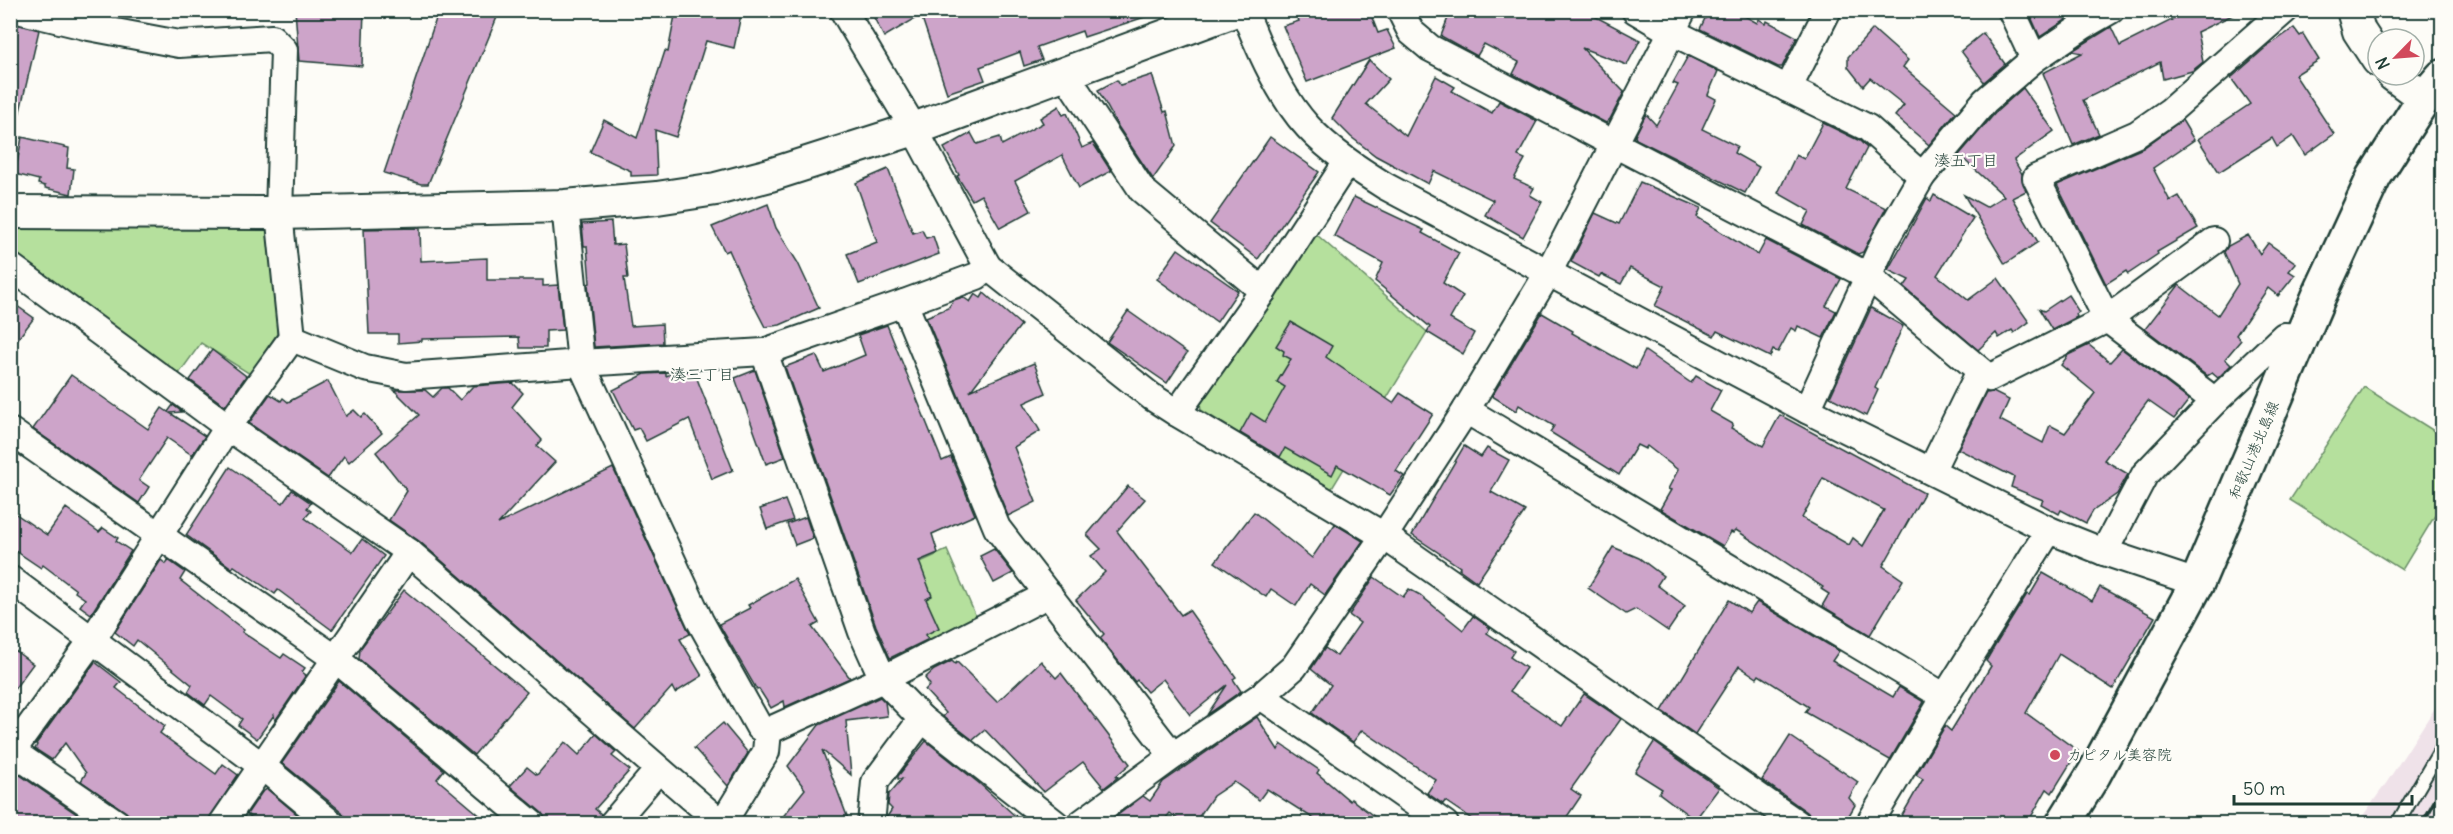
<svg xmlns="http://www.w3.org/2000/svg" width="2453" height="834" font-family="Delius,'Klee One',sans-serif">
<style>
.built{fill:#efe2e9}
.green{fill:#b5e09d;stroke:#6a8e68;stroke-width:1.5}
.building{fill:#cda4c9;stroke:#1f3d34;stroke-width:1.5;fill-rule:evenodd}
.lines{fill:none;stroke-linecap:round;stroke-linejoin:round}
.service-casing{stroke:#1f3d34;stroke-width:16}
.minor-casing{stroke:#1f3d34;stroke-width:30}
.tertiary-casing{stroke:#1f3d34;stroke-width:36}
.secondary-casing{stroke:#1f3d34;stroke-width:38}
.service{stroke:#fdfcf7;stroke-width:12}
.minor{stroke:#fdfcf7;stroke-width:26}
.tertiary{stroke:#fdfcf7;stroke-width:32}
.secondary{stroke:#fdfcf7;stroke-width:33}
.rail{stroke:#1f3d34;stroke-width:4.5}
.poi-dot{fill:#d1495b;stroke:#fdfcf7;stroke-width:2}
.labels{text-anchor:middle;stroke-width:4.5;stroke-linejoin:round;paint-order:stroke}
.street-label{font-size:15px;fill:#1f3d34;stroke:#fdfcf7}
.poi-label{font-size:15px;fill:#1f3d34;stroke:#fdfcf7;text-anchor:start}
.neighbourhood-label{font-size:16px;fill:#1f3d34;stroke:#fdfcf7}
</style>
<rect width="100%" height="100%" fill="#fdfcf7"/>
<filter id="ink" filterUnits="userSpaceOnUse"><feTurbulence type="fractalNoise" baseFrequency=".0167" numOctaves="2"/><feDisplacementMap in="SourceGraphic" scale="12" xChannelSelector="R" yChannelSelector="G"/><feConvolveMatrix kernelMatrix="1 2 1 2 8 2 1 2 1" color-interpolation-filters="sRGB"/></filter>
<g filter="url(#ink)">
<!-- built -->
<polygon class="built" points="2442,697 2442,823 2357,824 2387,782"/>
<!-- green -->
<g class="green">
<polygon points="11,229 276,229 277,334 250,374 201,343 178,375 11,256"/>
<polygon points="1316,234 1427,332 1331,490 1201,410 1200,402"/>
<polygon points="2364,387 2442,436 2442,504 2402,570 2290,500"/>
<polygon points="947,550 977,619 894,661 858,590"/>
</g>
<!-- building -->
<g class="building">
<polygon points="295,10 364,10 362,66 299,61"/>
<polygon points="439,10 500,10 428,184 421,184 384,173"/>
<polygon points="676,10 742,10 734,48 706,41 676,137 655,130 657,175 631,176 631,171 590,152 604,120 637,138 665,51 668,52"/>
<polygon points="870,10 1153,10 1154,14 1084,37 1082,31 1037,47 1042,60 1024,66 1020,52 980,67 985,80 947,93 921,15 884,37"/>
<polygon points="1309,10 1369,10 1378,33 1387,30 1396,48 1307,82 1283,26 1299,21 1297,16"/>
<polygon points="1451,10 1583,10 1640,40 1627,65 1582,48 1624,92 1610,119 1606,123 1513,74 1519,62 1484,44 1477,56 1441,36"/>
<polygon points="1709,10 1734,10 1757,23 1759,19 1766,24 1767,21 1797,37 1782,67 1778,67 1700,29"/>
<polygon points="2028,10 2060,10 2066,20 2040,37"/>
<polygon points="2173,10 2243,10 2197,32 2203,62 2192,71 2163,79 2160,62 2083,100 2099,134 2073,145 2043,73 2082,53 2072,51 2111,27 2120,46 2176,18"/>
<polygon points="10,22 39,30 18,120 10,119"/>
<polygon points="2294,28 2300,36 2303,34 2319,60 2295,75 2334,134 2305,155 2293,136 2277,147 2272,138 2219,172 2198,139 2250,104 2231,78 2264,49"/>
<polygon points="1873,29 1908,60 1903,67 1956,112 1929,145 1895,116 1904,105 1870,78 1863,86 1848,67 1848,57"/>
<polygon points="1983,33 2005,64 1984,82 1961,51"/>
<polygon points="1688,56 1718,71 1708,95 1716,99 1702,129 1737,146 1734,153 1759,167 1745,193 1636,139 1635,136 1646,114 1656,125 1678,85 1673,83"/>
<polygon points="1369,60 1389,79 1366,104 1406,136 1436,76 1455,87 1452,91 1492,113 1499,101 1537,121 1518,156 1525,159 1514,179 1534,188 1530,195 1542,202 1523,237 1485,215 1493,200 1434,171 1428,184 1376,156 1351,137 1332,118"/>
<polygon points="1152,75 1164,112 1167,111 1176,146 1153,179 1119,128 1098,90 1117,80 1120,85"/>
<polygon points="2023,88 2054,131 2014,160 2022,174 2026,191 2012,198 2038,242 2005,264 1964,195 1986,207 2004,196 1959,155 1996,112"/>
<polygon points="1059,106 1063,115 1067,113 1082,148 1093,143 1111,171 1079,188 1062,155 1015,181 1031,211 1000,228 981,195 972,200 957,176 959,175 944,148 971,133 977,144 1000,137 1002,145 1043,123 1040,118"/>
<polygon points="2182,120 2194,140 2153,168 2170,201 2179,196 2198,228 2157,252 2158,254 2128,274 2126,271 2106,284 2057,185 2143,148"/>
<polygon points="1823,123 1860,141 1867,148 1846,189 1886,208 1863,252 1858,254 1803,225 1810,211 1778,193 1796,155 1804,159"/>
<polygon points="22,137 69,148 67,168 74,169 71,194 45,188 45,186 38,184 39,180 15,174"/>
<polygon points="1270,137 1319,172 1258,259 1210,223"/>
<polygon points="888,169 913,233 922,230 926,238 933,236 939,254 859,284 847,254 877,242 856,183"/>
<polygon points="1640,182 1701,208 1697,217 1758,255 1766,240 1841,279 1826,306 1836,311 1823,338 1798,326 1796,331 1791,328 1778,352 1773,350 1770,357 1717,331 1714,336 1655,306 1665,286 1630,268 1621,284 1601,274 1599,277 1571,262 1595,213 1619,224"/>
<polygon points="1934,195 1973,218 1937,275 1968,300 1998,278 2029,322 2014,333 2012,330 1999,338 1996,333 1978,350 1904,287 1909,280 1888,270 1927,198 1931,201"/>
<polygon points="1354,197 1424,230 1422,233 1459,253 1443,283 1463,296 1450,319 1474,333 1463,354 1427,332 1430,327 1375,281 1383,263 1334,236"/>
<polygon points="768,204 776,228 798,263 819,308 780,325 765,327 752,302 729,250 725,252 712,227"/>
<polygon points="611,222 613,245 624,244 628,278 624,278 631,326 662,324 663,343 594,347 588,284 590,283 587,246 584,246 582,224"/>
<polygon points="420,228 421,261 487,258 487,280 543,280 543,286 558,285 563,330 546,331 546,348 520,348 519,337 422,339 422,341 398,343 398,334 369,334 364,229"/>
<polygon points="2248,235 2260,254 2268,243 2296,263 2289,271 2295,275 2278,296 2268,288 2236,335 2241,340 2225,359 2231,365 2218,378 2212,373 2207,376 2145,329 2179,285 2218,315 2238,284 2224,252 2228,246"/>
<polygon points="1178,249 1238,291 1217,322 1157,279"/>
<polygon points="984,293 1021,325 971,390 1034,363 1046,393 1024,403 1040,431 1014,447 1036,502 1008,516 926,317 948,308 954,300 963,297 970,302 975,294 981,298"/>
<polygon points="2068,295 2079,312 2076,314 2077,317 2052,330 2039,309 2044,311"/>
<polygon points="10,301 34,318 10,349"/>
<polygon points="1871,308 1903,326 1875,388 1878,390 1866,416 1830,397"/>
<polygon points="1128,311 1187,353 1167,383 1107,342"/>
<path d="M1542 313 1573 331 1572 333 1636 369 1645 351 1691 383 1696 376 1721 390 1710 411 1733 424 1731 428 1763 446 1780 415 1924 493 1883 566 1903 580 1870 635 1822 606 1829 594 1821 589 1823 587 1736 530 1733 533 1731 532 1723 546 1660 509 1671 490 1668 489 1678 470 1647 446 1645 449 1637 445 1619 475 1550 432 1554 426 1519 405 1516 411 1492 396ZM1823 478 1884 510 1863 546 1853 538 1849 545 1802 518Z"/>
<polygon points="1291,322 1332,346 1326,357 1393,403 1400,393 1433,414 1396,471 1404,476 1390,495 1337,465 1332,475 1285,448 1280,457 1240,433 1251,413 1265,422 1285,387 1277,382 1291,359 1283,355 1284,351 1276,346"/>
<polygon points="887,325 942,461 951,457 975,515 932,534 938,553 919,561 932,596 926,599 939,628 925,635 929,639 890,658 876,626 785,367 816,355 824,372 865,355 858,335"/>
<polygon points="2089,345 2110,362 2122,349 2189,400 2174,419 2148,401 2104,460 2128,474 2117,494 2093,511 2086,523 2061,510 2059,514 2041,504 2043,500 2011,487 2014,477 1958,449 1986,393 1993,392 2009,400 2000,420 2043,443 2050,425 2065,433 2095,393 2061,365 2068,355"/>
<polygon points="212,350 246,376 225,406 190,380"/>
<polygon points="755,370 785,457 766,464 735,378"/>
<polygon points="694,371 733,470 712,479 689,419 646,441 639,428 633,430 613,390 645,374 666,373 666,376 677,372"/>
<polygon points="71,375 148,429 162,408 168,412 173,405 182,412 170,413 205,436 192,455 167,438 139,480 149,487 139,503 33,429"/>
<polygon points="328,381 346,416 354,410 361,417 365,414 382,433 349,462 344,456 328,478 249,423 270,394 281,401 283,398 288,402"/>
<polygon points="513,383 523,393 512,407 542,440 537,446 555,462 498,524 613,468 690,634 680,639 702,676 675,693 672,687 635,729 419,541 389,520 407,491 376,452 419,415 394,390 425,390 433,397 442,388 448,388 460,400 473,386"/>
<polygon points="1464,446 1481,457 1487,448 1509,460 1491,492 1525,511 1477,582 1459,569 1460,567 1412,535"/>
<polygon points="230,467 283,503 292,490 311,503 307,508 311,511 305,518 353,552 362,539 384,556 332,630 278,590 275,594 234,566 232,568 186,535"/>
<polygon points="1128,486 1145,499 1117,531 1181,615 1189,610 1236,677 1233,679 1241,691 1207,715 1227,685 1190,715 1163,679 1147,692 1137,680 1135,682 1100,638 1104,634 1076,600 1105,572 1091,556 1101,549 1087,535"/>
<polygon points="785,500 793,520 767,529 760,509"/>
<polygon points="66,508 99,532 103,528 118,538 116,541 131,551 91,614 80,606 85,599 75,592 76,590 43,565 41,568 10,547 10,510 47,535"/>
<polygon points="1254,512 1312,558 1335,524 1363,541 1325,595 1310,584 1296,606 1271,589 1266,597 1215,562"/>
<polygon points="806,517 813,538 795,545 787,524"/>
<polygon points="1613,547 1639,558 1663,576 1657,585 1685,606 1668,631 1636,609 1626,614 1588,588"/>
<polygon points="994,549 1013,573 994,583 980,556"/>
<polygon points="161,560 166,564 168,560 185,572 180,580 244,630 242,632 281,658 284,654 305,668 302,672 306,675 275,721 274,715 257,739 238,725 242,719 211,696 205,705 188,692 192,685 137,640 133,646 115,632"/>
<polygon points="2043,573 2092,601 2100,587 2155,617 2113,689 2059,654 2026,713 2078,751 2052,793 2047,789 2027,824 1912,824 1901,817 1923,779 1916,775 1945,726 1951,731 1991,666 1986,661 1993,649 2027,594 2030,595"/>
<polygon points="1374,577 1403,597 1409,589 1420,595 1463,630 1473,616 1490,628 1487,633 1514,651 1510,657 1526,668 1510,691 1562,726 1584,694 1621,719 1571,789 1581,796 1562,824 1479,824 1445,801 1443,804 1427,793 1436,780 1362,730 1353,742 1312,713 1331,685 1311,669 1325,648 1337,656 1360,623 1349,615"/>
<polygon points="795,579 819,623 812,627 850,678 785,707 784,701 771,708 759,689 757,690 719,624 750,608 748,605"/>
<polygon points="404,590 527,692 474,755 359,659 360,649"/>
<polygon points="1729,600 1749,613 1757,602 1839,651 1832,661 1893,697 1899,687 1924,702 1890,760 1805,712 1809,707 1759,675 1757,678 1739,666 1695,734 1662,711"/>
<polygon points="10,647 33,664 10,695"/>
<polygon points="952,661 955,664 957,662 997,702 1041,661 1056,678 1061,673 1130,764 1116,776 1118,777 1104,788 1083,762 1044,792 985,730 973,740 943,717 946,713 925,690 930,685 925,678 934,670"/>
<polygon points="95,662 121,682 116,688 165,726 160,733 216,774 223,764 238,775 206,824 133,824 126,812 81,781 86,773 65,743 52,760 35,749 37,745 36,744"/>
<polygon points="339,681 444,770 437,779 490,824 348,824 342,812 282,763"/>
<polygon points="880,697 885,702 887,716 846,721 851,775 822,750 850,824 777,824 805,789 788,766 819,725"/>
<polygon points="1257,717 1278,750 1281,744 1319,770 1317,773 1350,801 1351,799 1384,824 1322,824 1267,789 1259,800 1234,782 1213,796 1194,824 1184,824 1170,813 1161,824 1106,824 1143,796 1150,801 1163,782"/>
<polygon points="723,723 748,753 728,786 694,748"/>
<polygon points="596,734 616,752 612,756 630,770 595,809 601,814 597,824 548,824 542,813 510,786 527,767 537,775 565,742 579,755"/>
<polygon points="1790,736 1858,782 1849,798 1855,805 1844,824 1813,824 1811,816 1807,812 1762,780"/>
<polygon points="926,741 980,784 1024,824 886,824 887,817 892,809 888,805 889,794 902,779 898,779 898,776"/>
<polygon points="1654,742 1719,788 1695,820 1659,793 1662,789 1635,772"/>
<polygon points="17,773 91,824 10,824 10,783"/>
<polygon points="267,789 306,822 304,824 259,824 247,814 262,792"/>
</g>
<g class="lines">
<!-- service casing -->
<g class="service-casing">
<polyline id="service" points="2397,824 2442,747"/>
</g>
<!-- minor casing -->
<g class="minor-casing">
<g id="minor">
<polyline points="843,10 914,129 988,267 977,276 904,303 764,352 581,363 700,621 759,727 768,731 883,679 1049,594"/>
<path d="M1244 10C1259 49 1280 97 1308 127 1330 151 1358 169 1385 186L1807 410 2049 530 2104 552 2197 583"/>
<polyline points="1400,10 1411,32 1430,48 1868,276 1989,378 2107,319 2215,401 2284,336 2302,337"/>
<polyline points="1635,10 1672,32 1868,128 1922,176"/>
<polyline points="2011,10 2034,59"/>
<polyline points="1066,75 1142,190 1263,291"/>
<polyline points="1788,89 1828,10"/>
<polyline points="2214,241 2107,319 2036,178 2137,134 2170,111 2285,10"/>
<polyline points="10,266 228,427 409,552 722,824 766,752 768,731"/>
<polyline points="988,267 1152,397 1177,413 1263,291 1347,162"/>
<polyline points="904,303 997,528 1173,756"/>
<polyline points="292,338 365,368 406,376 581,363 565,206"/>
<polyline points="764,352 862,632 883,679 922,719 875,782 871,824"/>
<polyline points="1466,410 1945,697"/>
<polyline points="1807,410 1885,240 1922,176 1985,101 2034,59 2083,26 2111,10"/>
<polyline points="1177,413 1384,536 1798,824"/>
<polyline points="10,431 336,659 532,824"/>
<polyline points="1931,471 1980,371"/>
<polyline points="2104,552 2145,474 2215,401"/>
<polyline points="10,579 262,766 332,824"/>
<polyline points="1261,696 1445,824"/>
<polyline points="922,719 1056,824"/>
<polyline points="10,750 118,824"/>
<polyline points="10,754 93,639 228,427 292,338 279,213 284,50 272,38 179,44 89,27 18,10"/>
<polyline points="222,824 409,552"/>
<polyline points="612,824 658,770"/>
<polyline points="1080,824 1173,756 1261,696 1294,667 1384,536 1466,410 1548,273 1683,10"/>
<polyline points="1869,824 1945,697 2049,530"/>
</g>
</g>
<!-- tertiary casing -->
<g class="tertiary-casing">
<g id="tertiary">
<polyline points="2353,10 2359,31 2378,60"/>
<polyline points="2393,75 2424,98"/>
<polyline points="10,212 279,213 565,206 657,198 716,189 770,175 914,129 1236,10"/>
</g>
</g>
<!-- secondary casing -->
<g class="secondary-casing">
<polyline id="secondary" points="2063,824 2094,774 2197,583 2319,296 2374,177 2424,98 2442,77"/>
</g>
<!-- service -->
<use href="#service" class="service"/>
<!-- minor -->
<use href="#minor" class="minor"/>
<!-- tertiary -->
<use href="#tertiary" class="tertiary"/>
<!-- secondary -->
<use href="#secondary" class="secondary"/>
<!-- rail -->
<g class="rail">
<polyline points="2422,824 2442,788"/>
<polyline points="2440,824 2442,818"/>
</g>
</g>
</g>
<!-- markers -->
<circle class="poi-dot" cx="2055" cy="755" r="6"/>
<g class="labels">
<!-- street labels -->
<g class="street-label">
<text transform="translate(2254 450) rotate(-67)" y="5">和歌山港北島線</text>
</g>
<!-- poi labels -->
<g class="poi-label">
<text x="2067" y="760">カピタル美容院</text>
</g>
<!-- neighbourhood labels -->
<g class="neighbourhood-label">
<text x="1966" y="166">湊五丁目</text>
<text x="702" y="380">湊三丁目</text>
</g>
</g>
<!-- margin -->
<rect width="2453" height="834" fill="none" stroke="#fdfcf7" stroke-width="36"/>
<rect x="18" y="18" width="2417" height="798" fill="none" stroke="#1f3d34" stroke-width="2" filter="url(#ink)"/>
<!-- north arrow -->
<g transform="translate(2396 57) rotate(245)"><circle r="28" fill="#fdfcf7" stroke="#a4b0a9" stroke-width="1.5"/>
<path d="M0-4.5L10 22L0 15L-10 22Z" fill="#d1495b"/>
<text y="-9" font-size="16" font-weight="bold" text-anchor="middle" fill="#1f3d34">N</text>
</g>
<!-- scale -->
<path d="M2234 795v9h178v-9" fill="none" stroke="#1f3d34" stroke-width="3"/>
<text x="2243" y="795" font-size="18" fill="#1f3d34" stroke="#fdfcf7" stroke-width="4.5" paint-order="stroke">50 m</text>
</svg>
